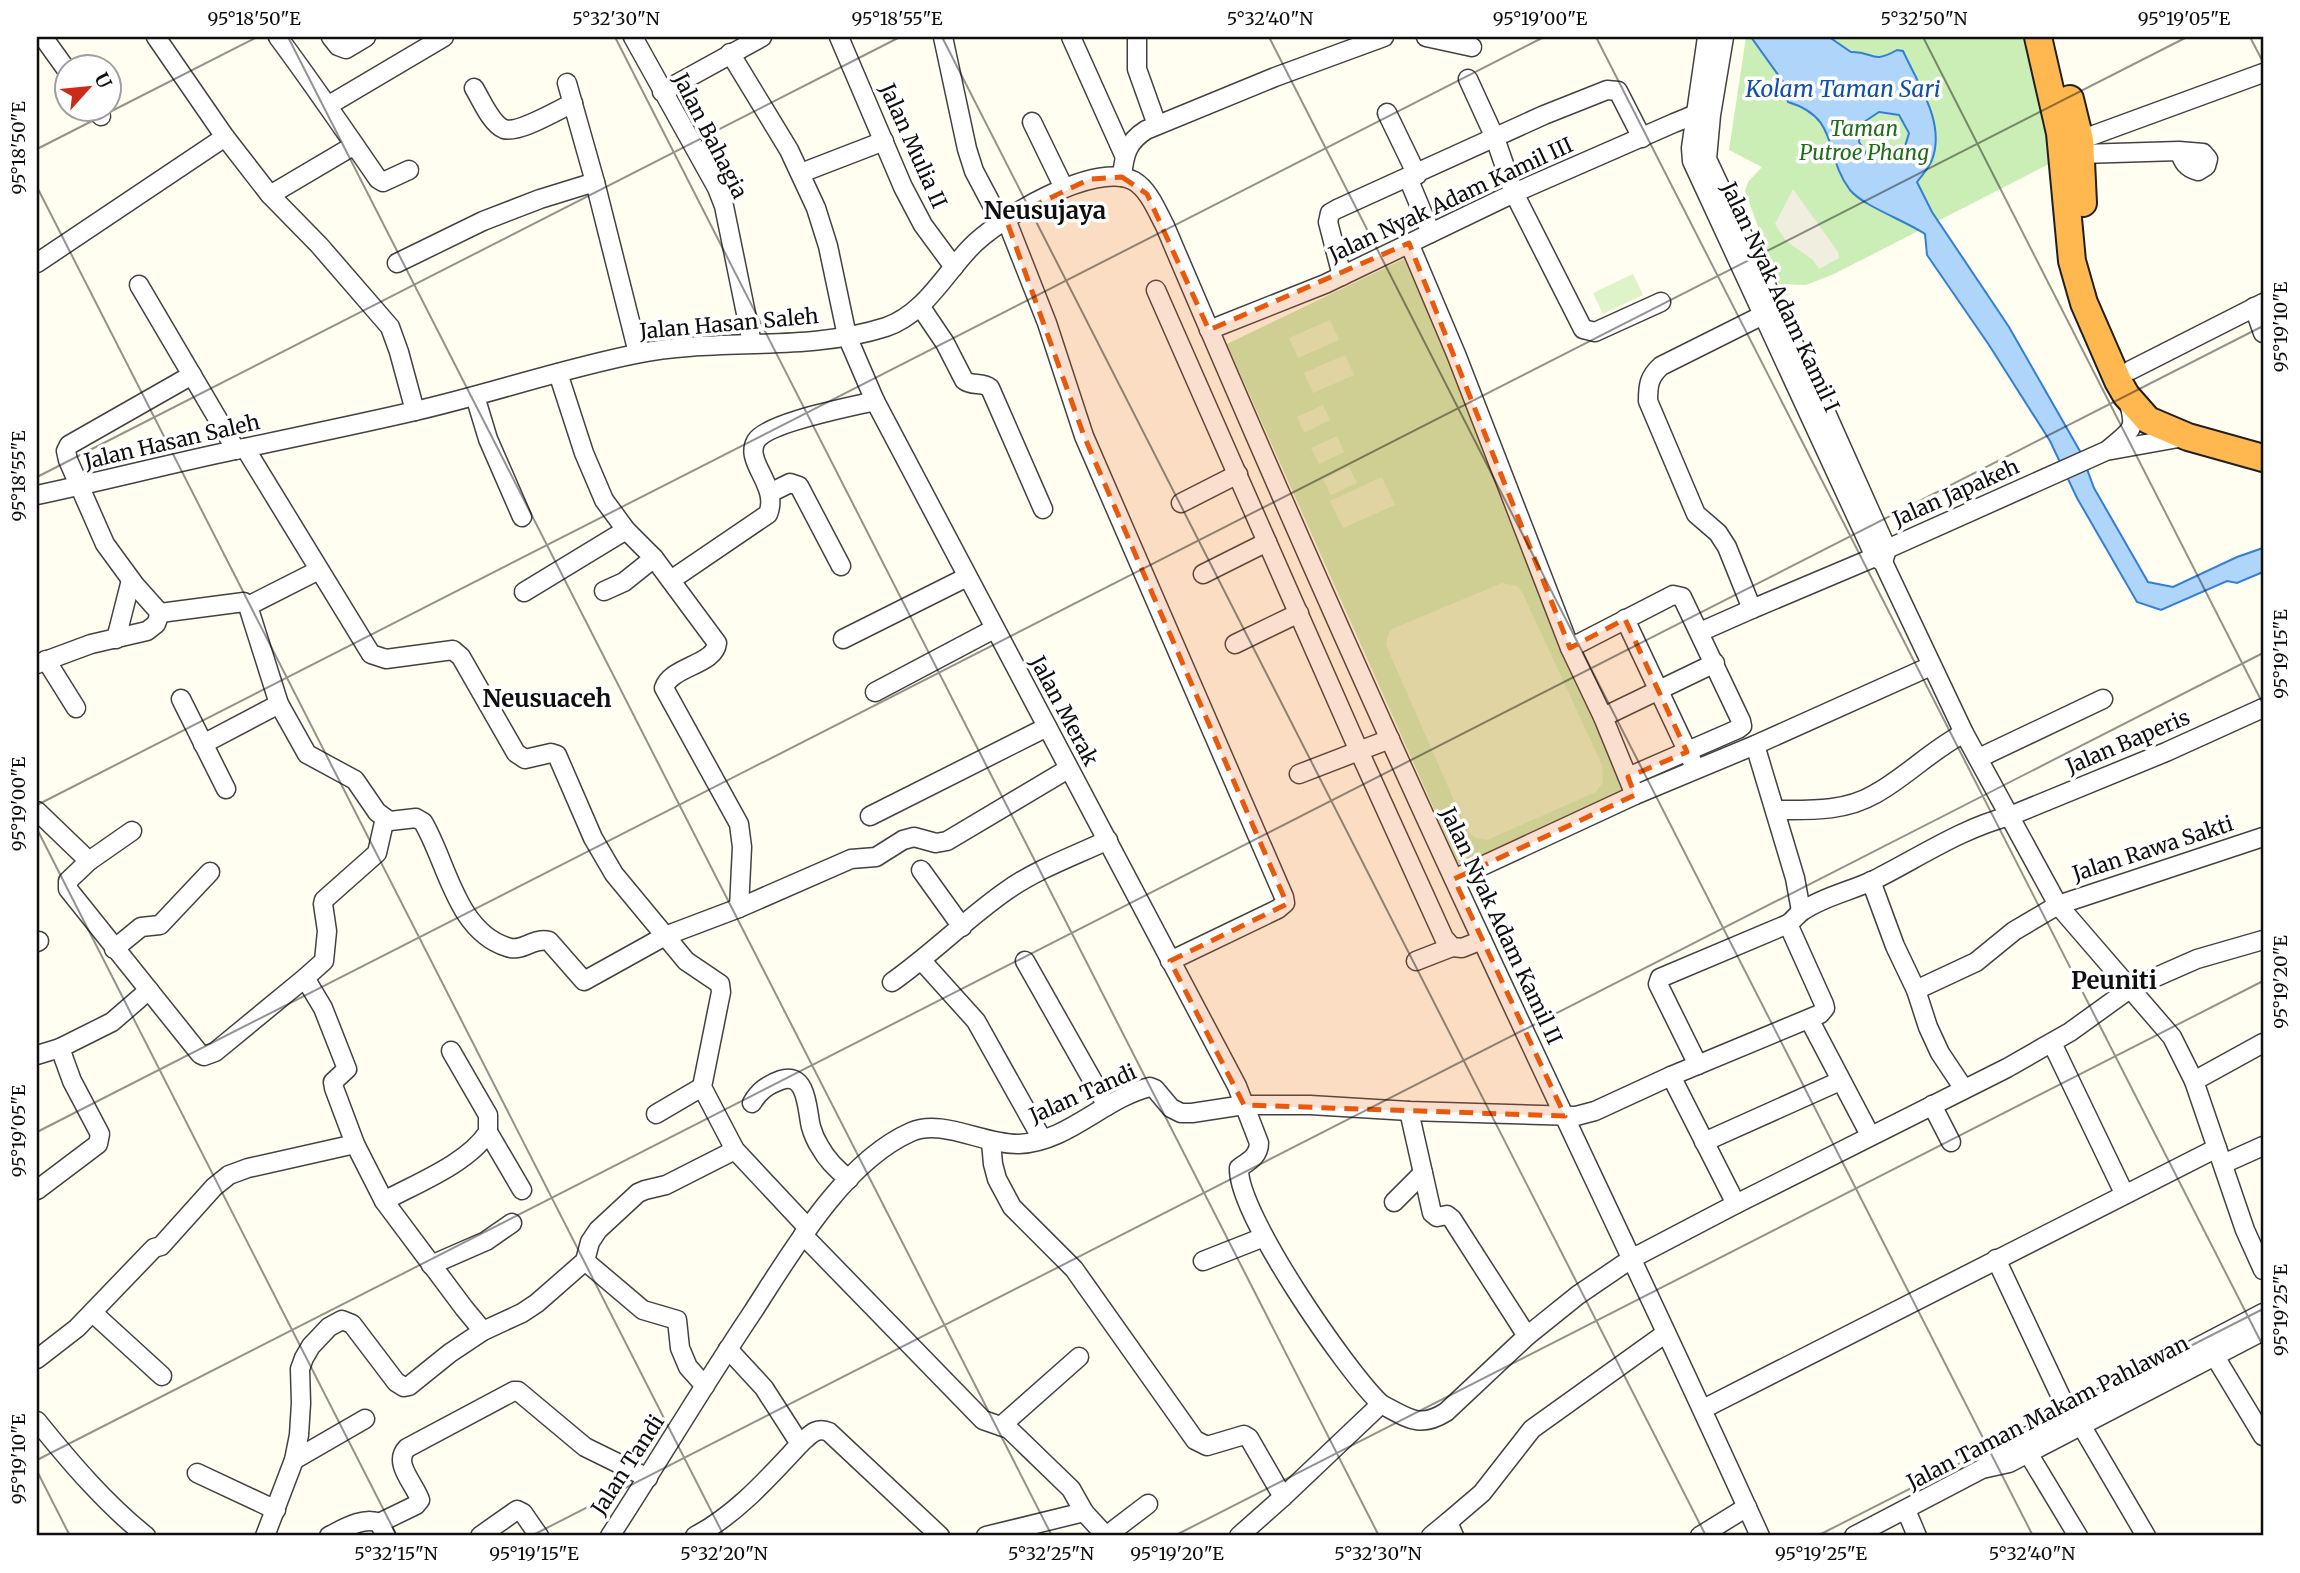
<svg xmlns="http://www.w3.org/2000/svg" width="2300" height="1573" font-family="Merriweather,serif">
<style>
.green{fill:#cbedb6}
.pitch{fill:#dff3c9}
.plaza{fill:#f0eede}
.water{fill:#b0d5fb;stroke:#327fd7;stroke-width:2;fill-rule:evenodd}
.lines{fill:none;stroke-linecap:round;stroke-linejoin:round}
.minor-casing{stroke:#424242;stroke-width:21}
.highway-casing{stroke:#202020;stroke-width:30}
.minor{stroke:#fff;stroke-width:18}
.highway{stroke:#ffb74f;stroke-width:26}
.marked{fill:#e8590c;fill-opacity:0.2;stroke:#e8590c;stroke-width:5;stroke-dasharray:14 9;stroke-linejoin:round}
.ticks{fill:none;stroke:#0f0f0f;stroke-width:2;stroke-opacity:0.45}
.labels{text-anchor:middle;stroke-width:7;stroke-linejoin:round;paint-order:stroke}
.park-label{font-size:21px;font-style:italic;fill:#1f6c19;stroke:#fff}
.street-label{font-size:21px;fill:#0f0f0f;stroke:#fff}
.water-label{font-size:23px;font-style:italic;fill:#0e50ab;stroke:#fff}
.quarter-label{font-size:24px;font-weight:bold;fill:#0f0f0f;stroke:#fff}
.neatline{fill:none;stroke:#0f0f0f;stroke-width:2.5}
.ticks-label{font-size:18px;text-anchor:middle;fill:#0f0f0f}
</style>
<rect width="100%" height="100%" fill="#fffef0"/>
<!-- green -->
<g class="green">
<polygon points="1746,37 2032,37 2059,159 1834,274 1806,285 1779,284 1745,191 1748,182 1762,167 1729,150"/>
<polygon points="1410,256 1636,798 1463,874 1227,344"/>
</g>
<!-- pitch -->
<g class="pitch">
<polygon points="1633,274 1643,295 1603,314 1593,293"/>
<polygon points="1330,320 1339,340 1298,358 1289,338"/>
<polygon points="1345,355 1354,375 1313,393 1304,373"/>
<polygon points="1323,405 1330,420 1304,433 1297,417"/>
<polygon points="1337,436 1344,452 1319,464 1311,448"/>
<polygon points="1349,467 1357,483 1331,495 1323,479"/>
<polygon points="1382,477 1395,505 1343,528 1330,501"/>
<polygon points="1502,583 1518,586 1523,594 1602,765 1603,782 1596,792 1487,840 1476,838 1468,832 1386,645 1388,635 1392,629"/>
</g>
<!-- plaza -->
<polygon class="plaza" points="1793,189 1838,252 1839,258 1819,269 1813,260 1786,241 1775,224"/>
<!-- water -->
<path class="water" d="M1751 37H1829L1851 52C1874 51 1871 65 1897 50L1903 51C1918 84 1946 123 1932 160 1929 168 1922 175 1917 182L1932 212 2009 327 2081 453 2094 488 2148 582 2173 587 2237 557 2263 548V572L2237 583 2227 581 2161 610 2137 602 2077 498 2050 441 1989 345 1927 255 1925 234C1906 221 1863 206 1850 190 1823 155 1841 118 1788 102L1784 83ZM1879 112 1899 115 1909 133 1903 153 1889 161 1870 159 1859 142 1861 124Z"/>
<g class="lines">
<!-- minor casing -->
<g class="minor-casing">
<g id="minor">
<polyline points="43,37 66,69"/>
<polyline points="156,37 225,137 270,195 319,245 390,327 399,352 415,411"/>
<path d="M278 37C313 84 345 131 378 179L383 182 409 170"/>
<polyline points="331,37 338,46 346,49 366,37"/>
<polyline points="633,37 717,188 724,206 752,343"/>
<polyline points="839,37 903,187 923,225 954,267"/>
<polyline points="943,37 967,149 974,171 1001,222"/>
<polyline points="1071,37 1124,155"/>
<polyline points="1137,37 1137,69 1157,125"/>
<polyline points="1426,37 1472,47"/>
<polyline points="1707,37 1691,148 1692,161 1875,557 1883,562 1964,733 2058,905 2172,1037 2194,1081 2245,1230 2263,1270"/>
<polyline points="1724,37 1711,115 1707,159 1828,417 1887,549 1884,559"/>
<path d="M730 53 789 150 816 208 828 246 847 336 875 401 1237 1086 1259 1143C1259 1156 1249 1161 1239 1168 1237 1213 1346 1371 1381 1404"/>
<polyline points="1468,79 1495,138 1514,193 1583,329 1595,332 1661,302"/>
<polyline points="567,83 595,182 638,353"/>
<path d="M474 88C481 99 491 124 504 129 518 134 558 110 573 103"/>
<polyline points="662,92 762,37"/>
<polyline points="329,105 444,37"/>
<polyline points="95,108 101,116"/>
<polyline points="1387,113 1417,175"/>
<polyline points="1032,122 1064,188"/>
<polyline points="2080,140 2263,73"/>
<path d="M2081 154 2179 151 2203 153 2208 159 2206 166 2198 171C2186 168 2183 162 2179 151"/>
<polyline points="801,173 884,141"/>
<path d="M1122 177C1124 155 1127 142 1146 130L1275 77 1384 37"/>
<polyline points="1408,178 1431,233"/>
<polyline points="270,195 353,146"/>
<polyline points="1006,219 1047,323 1084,436 1284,897 1285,903 1278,909 1170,961"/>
<polyline points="1409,243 1456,354 1570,648 1603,717 1635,795"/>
<polyline points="37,263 225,137"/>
<polyline points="397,263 483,221 540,199 595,182"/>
<polyline points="1342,276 1328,222 1330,213 1337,209 1544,115 1607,90 1618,91 1642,138"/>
<polyline points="139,285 236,450"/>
<polyline points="1156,290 1359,751 1444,938 1452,947 1462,948 1482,940"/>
<path d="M920 306 945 343 964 380C972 387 982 381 990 388L1043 509"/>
<polyline points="2254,307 2263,333"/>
<path d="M1763 315 1661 366C1649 377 1648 385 1648 401L1696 514 1718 533 1727 547 1752 609 1875 557 1887 549 2106 451 2184 437"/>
<polyline points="1209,330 1325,284 1514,193 1674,123 1696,114 1705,115"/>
<polyline points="2131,370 2263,303"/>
<path d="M558 373 584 453 604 500 626 530 654 558 717 643C715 665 671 666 664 688L739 824 742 847 739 908"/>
<path d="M192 375 69 445 66 451 68 460 105 544 135 585 160 613 244 602 248 606 279 704 307 754 355 780 377 812 385 818 390 821 416 818 423 822C447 862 456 931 507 947 522 953 533 937 549 941L584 981 665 936 739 908 851 859 876 857 903 840 914 837 936 843 947 841 1068 769"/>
<polyline points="475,396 488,439 522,517"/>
<polyline points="245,448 371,654 386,659 453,650 461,657 516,753 525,759 551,753 557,755 593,838 614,874 686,961 720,984 721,992 702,1087 735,1150 808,1228"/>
<path d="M2109 449C2132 429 2137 431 2128 400"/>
<polyline points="770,493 790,483 799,486 841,566"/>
<path d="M37 495C103 481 169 464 235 450 295 437 355 425 415 411 489 394 561 369 636 354 718 337 805 353 886 327 924 314 944 275 970 248 997 219 1095 160 1134 181 1149 190 1157 211 1165 226 1267 466 1372 704 1482 940 1574 1139 1670 1337 1760 1536"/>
<polyline points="1181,503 1238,474"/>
<polyline points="1203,574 1267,542"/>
<path d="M671 580 768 514C775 497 765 482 758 467 754 458 751 450 756 441 768 422 851 407 875 401"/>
<polyline points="604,591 624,582 654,558"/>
<polyline points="524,592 626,530"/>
<polyline points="248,606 319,570"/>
<polyline points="1625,619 1692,761"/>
<polyline points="1700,632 1752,609"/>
<polyline points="116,639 131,580"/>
<polyline points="843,639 967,577"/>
<polyline points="1235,644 1299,613"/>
<polyline points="1570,648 1673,595 1682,597 1741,721 1742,726 1738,729 1628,777"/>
<polyline points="46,660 76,708"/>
<polyline points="37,664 91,644 147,631 156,624 160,613"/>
<polyline points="875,692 994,629"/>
<polyline points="181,699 226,789"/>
<polyline points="1603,717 1715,663"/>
<polyline points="203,744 279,704"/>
<polyline points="1755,745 1795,878 1801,911"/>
<polyline points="1979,758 2103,699"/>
<polyline points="1299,774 1390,739"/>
<path d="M1775 810C1810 810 1844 812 1875 794 1906 777 1930 751 1964 733"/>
<polyline points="37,811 89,861"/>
<polyline points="870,816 1047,727"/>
<polyline points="132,831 89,861 68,881 68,889 200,1054 204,1056 215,1052 305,978 323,1008 347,1069 333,1082 334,1088 355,1144 384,1201 464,1308 483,1331"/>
<polyline points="921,870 962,927"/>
<polyline points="1454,879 1635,795 1755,745 1931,666"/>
<polyline points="1871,881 1895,946 1916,990 1928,1027 1940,1053 1964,1089"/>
<polyline points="37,942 39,941"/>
<polyline points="114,949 141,927 160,925 210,872"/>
<polyline points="922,961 976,1021 1042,1139"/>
<polyline points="1025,961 1107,1106"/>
<polyline points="1416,961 1452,947"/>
<polyline points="305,978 324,961 327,931 323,904 324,900 377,853 385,818"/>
<path d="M892 982C932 954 966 919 1006 891 1037 869 1074 856 1108 840"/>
<polyline points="1916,990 1976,962 2014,931 2058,905 2263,837"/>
<polyline points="1809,1019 1870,1135"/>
<polyline points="2052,1043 2124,1193"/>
<polyline points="37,1055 60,1048 112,1022 149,990"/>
<path d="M1698 1065 1658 984 1660 978 1788 924C1794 920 1798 913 1804 910 1825 896 1851 891 1874 880 1918 858 1962 828 2010 816L2166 752 2263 708"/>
<polyline points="1671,1076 1736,1204"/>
<polyline points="2194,1081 2263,1043"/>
<path d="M752 1103C759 1091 767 1085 781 1080 808 1071 807 1112 811 1127 813 1134 816 1141 820 1147 827 1160 837 1170 849 1179"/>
<polyline points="1932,1105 1951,1142"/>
<polyline points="1409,1111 1432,1213 1437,1217 1447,1215 1452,1219 1527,1336"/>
<polyline points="656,1114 702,1087"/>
<polyline points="488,1132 522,1190"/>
<path d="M991 1142 993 1164 997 1179 1012 1207 1074 1269 1195 1440 1207 1446 1244 1435 1249 1438 1283 1497 1381 1404C1408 1418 1419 1429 1446 1412L1527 1336 1578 1295 1631 1259 1736 1204 2007 1068 2070 1032 2131 988 2197 959 2263 940"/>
<polyline points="1704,1142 1840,1081"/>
<polyline points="2223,1164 2263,1146"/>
<polyline points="37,1190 98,1144 100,1134 72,1081 60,1048"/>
<path d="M384 1201C415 1184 469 1163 488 1132V1115L451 1051"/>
<polyline points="1394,1202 1423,1173"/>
<polyline points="803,1235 983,1420 1009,1429 1071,1489 1084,1512 1106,1536"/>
<polyline points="1996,1259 2069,1414 2081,1425 2146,1536"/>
<polyline points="585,1261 643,1310 677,1320 680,1348 688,1367 705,1386"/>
<polyline points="1203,1261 1264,1237"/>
<polyline points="431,1265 486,1241 512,1223"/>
<polyline points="93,1313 162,1376"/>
<polyline points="2214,1355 2263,1436"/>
<polyline points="37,1359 77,1328 154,1248 161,1246 214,1187 229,1175 248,1168 355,1144"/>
<polyline points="1703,1409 2217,1148"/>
<path d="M37 1421C70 1462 105 1503 146 1536"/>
<polyline points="1001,1426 1079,1357"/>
<path d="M800 1444C809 1436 816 1426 829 1432L940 1536"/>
<polyline points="2028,1453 2078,1536"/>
<polyline points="294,1460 365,1419"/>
<polyline points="1985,1467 2007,1447 2263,1313"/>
<polyline points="197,1473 276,1510"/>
<polyline points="1906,1510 1917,1536"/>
<polyline points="1448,1522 1482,1493 1532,1429 1666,1333"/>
<path d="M379 1523 416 1505 420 1500C415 1484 392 1463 407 1448L514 1391H518L585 1447 648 1478"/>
<polyline points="265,1536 294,1460 299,1435 301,1403 300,1369 304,1358 311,1346 329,1327 342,1320 352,1324 396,1382 404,1387 409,1386 450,1353 483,1331 522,1313 537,1303 585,1261 590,1242 598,1230 638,1193 645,1190 666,1185 735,1150"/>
<path d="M329 1536C343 1529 364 1516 379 1523L386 1536"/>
<polyline points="480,1536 517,1510 523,1513 539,1536"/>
<path d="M610 1536C658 1462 703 1386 752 1313 791 1253 843 1162 911 1132 942 1118 984 1145 1019 1144 1068 1142 1104 1098 1150 1087L1155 1089 1171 1108 1181 1113H1192L1244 1105H1310L1409 1111 1576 1116 1595 1111 1671 1076 1820 1014 1825 1008 1824 1004 1788 924"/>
<path d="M695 1536C736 1515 769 1477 800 1444L764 1388 728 1349"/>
<polyline points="986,1536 1084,1512"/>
<polyline points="1106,1536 1148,1504"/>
<polyline points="1239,1536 1283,1497"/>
<polyline points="1431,1536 1448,1522 1454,1536"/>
<polyline points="1700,1536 1747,1507"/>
<polyline points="1854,1536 1982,1469 2009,1463 2263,1331"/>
</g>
</g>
<!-- highway casing -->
<g class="highway-casing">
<g id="highway">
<polyline points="2038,37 2060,133 2072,261 2084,303 2118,381 2126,395 2148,420 2188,437 2263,458"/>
<polyline points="2070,99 2080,140 2083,203"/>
</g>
</g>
<!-- minor -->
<use href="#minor" class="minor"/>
<!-- highway -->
<use href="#highway" class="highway"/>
</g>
<!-- marked area -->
<path class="marked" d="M1122 177 1147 194 1209 330 1409 243 1570 648 1625 619 1687 752 1628 777 1635 795 1454 879 1565 1116 1244 1105 1170 961 1287 904 1084 436 1006 219 1090 179Z"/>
<!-- ticks -->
<path class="ticks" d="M288 37 1052 1536M615 37 1379 1536M942 37 1706 1536M1269 37 2033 1536M1596 37 2263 1346M1923 37 2263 704M2250 37 2263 62M37 149 257 37M37 187 724 1536M37 477 900 37M37 805 1544 37M37 829 397 1536M37 1132 2187 37M37 1460 2263 326M37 1471 70 1536M531 1536 2263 653M1174 1536 2263 981M1817 1536 2263 1309"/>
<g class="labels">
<!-- park labels -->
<g class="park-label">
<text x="1864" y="136">Taman<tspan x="1864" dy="24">Putroe Phang</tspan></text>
</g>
<!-- street labels -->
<g class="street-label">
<text transform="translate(710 136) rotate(63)" y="7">Jalan Bahagia</text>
<text transform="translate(913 146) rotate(66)" y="7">Jalan Mulia II</text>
<text transform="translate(1451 200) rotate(-25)" y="7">Jalan Nyak Adam Kamil III</text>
<text transform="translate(1780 297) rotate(65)" y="7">Jalan Nyak Adam Kamil I</text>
<text transform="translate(729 324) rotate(-5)" y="7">Jalan Hasan Saleh</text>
<text transform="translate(172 442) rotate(-13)" y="7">Jalan Hasan Saleh</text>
<text transform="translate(1956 493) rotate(-24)" y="7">Jalan Japakeh</text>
<text transform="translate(1064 711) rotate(62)" y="7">Jalan Merak</text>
<text transform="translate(2128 742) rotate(-23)" y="7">Jalan Baperis</text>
<text transform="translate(2153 849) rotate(-18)" y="7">Jalan Rawa Sakti</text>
<text transform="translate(1501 926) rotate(65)" y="7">Jalan Nyak Adam Kamil II</text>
<text transform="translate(1083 1094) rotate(-24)" y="7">Jalan Tandi</text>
<text transform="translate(2048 1413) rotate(-27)" y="7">Jalan Taman Makam Pahlawan</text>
<text transform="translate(628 1465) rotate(-57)" y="7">Jalan Tandi</text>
</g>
<!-- water labels -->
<g class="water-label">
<text x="1843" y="97">Kolam Taman Sari</text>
</g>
<!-- quarter labels -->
<g class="quarter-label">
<text x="1045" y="219">Neusujaya</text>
<text x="547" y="707">Neusuaceh</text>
<text x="2114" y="989">Peuniti</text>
</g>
</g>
<!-- border -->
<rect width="2300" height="1573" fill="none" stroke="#ffffff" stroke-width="77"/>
<!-- north arrow -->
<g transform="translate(88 88) rotate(63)"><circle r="33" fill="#ffffff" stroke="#9f9f9f" stroke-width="2"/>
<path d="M0-5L12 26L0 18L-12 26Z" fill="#ca2b1b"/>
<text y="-10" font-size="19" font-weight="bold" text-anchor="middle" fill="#0f0f0f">U</text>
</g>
<rect x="38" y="38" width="2224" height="1496" class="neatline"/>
<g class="ticks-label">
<text x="254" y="25">95°18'50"E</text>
<text x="616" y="25">5°32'30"N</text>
<text x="897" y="25">95°18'55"E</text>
<text x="1270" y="25">5°32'40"N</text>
<text x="1540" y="25">95°19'00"E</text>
<text x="1924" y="25">5°32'50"N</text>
<text x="2184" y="25">95°19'05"E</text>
<text transform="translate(19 148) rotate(-90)" y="6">95°18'50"E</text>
<text transform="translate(2281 327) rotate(-90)" y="6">95°19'10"E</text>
<text transform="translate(19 476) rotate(-90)" y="6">95°18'55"E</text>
<text transform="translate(2281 654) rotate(-90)" y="6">95°19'15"E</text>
<text transform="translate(19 804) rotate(-90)" y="6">95°19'00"E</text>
<text transform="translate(2281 982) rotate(-90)" y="6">95°19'20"E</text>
<text transform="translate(19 1131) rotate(-90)" y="6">95°19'05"E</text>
<text transform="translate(2281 1310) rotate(-90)" y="6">95°19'25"E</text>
<text transform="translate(19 1459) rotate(-90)" y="6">95°19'10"E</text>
<text x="396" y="1560">5°32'15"N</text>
<text x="534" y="1560">95°19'15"E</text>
<text x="724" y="1560">5°32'20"N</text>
<text x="1051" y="1560">5°32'25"N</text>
<text x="1177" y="1560">95°19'20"E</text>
<text x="1378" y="1560">5°32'30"N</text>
<text x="1821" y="1560">95°19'25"E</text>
<text x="2032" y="1560">5°32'40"N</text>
</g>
</svg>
